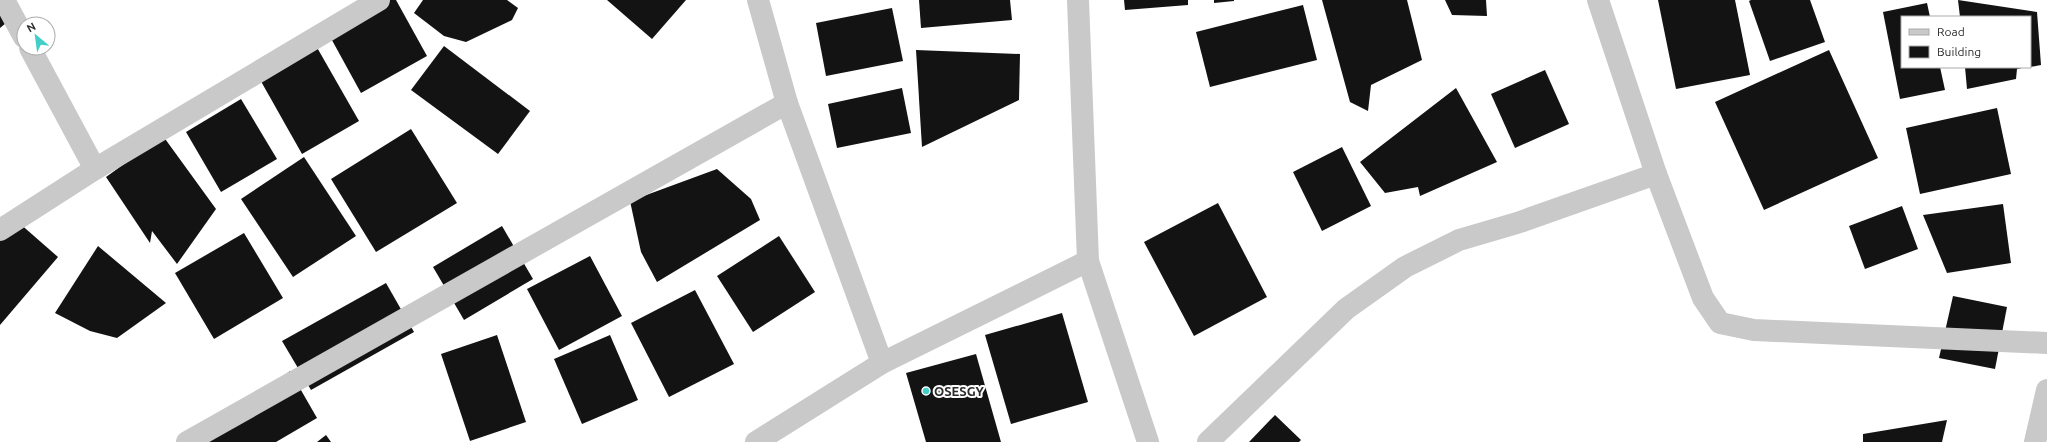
<svg xmlns="http://www.w3.org/2000/svg" width="2047" height="442" font-family="Ubuntu,sans-serif">
<style>
.building{fill:#131313}
.lines{fill:none;stroke-linecap:round;stroke-linejoin:round}
.street{stroke:#c9c9c9;stroke-width:22}
.poi-dot{fill:#42cfc9;stroke:#fff;stroke-width:1.5}
.labels{text-anchor:middle;stroke-width:4;stroke-linejoin:round;paint-order:stroke}
.poi-label{font-size:13px;font-weight:bold;fill:#2c2c2c;stroke:#fff;text-anchor:start}
</style>
<rect width="100%" height="100%" fill="#fff"/>
<!-- building -->
<g class="building">
<polygon points="362,0 396,0 427,56 361,93 322,22"/>
<polygon points="423,0 507,0 518,8 512,20 466,42 444,36 414,13"/>
<polygon points="607,0 686,0 652,39"/>
<polygon points="919,0 1010,0 1012,20 921,28"/>
<polygon points="1124,0 1188,0 1188,5 1125,10"/>
<polygon points="1214,0 1234,0 1234,1 1214,3"/>
<polygon points="1322,0 1407,0 1422,60 1371,85 1368,111 1350,102"/>
<polygon points="1445,0 1486,0 1487,16 1452,15"/>
<polygon points="1658,0 1735,0 1750,75 1676,89"/>
<polygon points="1751,0 1810,0 1825,42 1770,61 1749,1"/>
<polygon points="1958,0 2037,12 2041,65 2030,67 2030,17 1960,17"/>
<polygon points="1927,3 1930,17 1902,17 1902,67 1940,67 1945,90 1900,99 1883,12"/>
<polygon points="1303,5 1317,60 1210,87 1196,32"/>
<polygon points="892,8 903,61 826,76 816,23"/>
<polygon points="0,14 6,23 0,28"/>
<polygon points="315,44 359,121 302,154 258,76"/>
<polygon points="444,46 530,111 498,154 411,90"/>
<polygon points="916,50 1020,54 1019,100 922,147"/>
<polygon points="1829,50 1878,158 1764,210 1715,102"/>
<polygon points="1965,67 2022,67 2022,68 2017,69 2016,79 1967,89"/>
<polygon points="1545,70 1569,124 1515,148 1491,94"/>
<polygon points="902,88 911,133 837,148 828,104"/>
<polygon points="1456,88 1497,162 1420,196 1418,187 1385,193 1360,162"/>
<polygon points="241,99 277,159 221,192 186,132"/>
<polygon points="1997,108 2011,174 1920,194 1906,128"/>
<polygon points="411,129 457,203 376,252 331,179"/>
<polygon points="163,136 216,209 177,264 152,231 150,243 106,177"/>
<polygon points="1342,147 1371,206 1322,231 1293,172"/>
<polygon points="304,157 356,236 293,277 241,199"/>
<polygon points="717,169 751,199 760,220 657,282 641,252 630,201"/>
<polygon points="1218,203 1267,297 1194,336 1144,242"/>
<polygon points="2003,204 2011,263 1947,273 1923,215"/>
<polygon points="1902,206 1918,249 1865,269 1849,226"/>
<polygon points="10,215 58,257 0,325 0,227"/>
<polygon points="502,226 533,279 464,320 433,267"/>
<polygon points="244,233 283,298 214,339 175,273"/>
<polygon points="779,236 815,292 753,332 717,276"/>
<polygon points="98,246 166,303 117,338 90,331 55,313"/>
<polygon points="590,256 622,316 559,350 527,289"/>
<polygon points="386,283 414,332 311,390 282,341"/>
<polygon points="695,290 734,364 669,397 631,323"/>
<polygon points="1953,296 2007,307 1995,369 1939,358"/>
<polygon points="1062,313 1088,402 1011,424 985,335"/>
<polygon points="497,335 526,422 470,441 441,354"/>
<polygon points="610,335 638,400 582,424 554,359"/>
<polygon points="976,354 1001,442 926,442 906,373"/>
<polygon points="290,371 317,418 276,442 201,442"/>
<polygon points="1275,415 1301,440 1299,442 1249,442"/>
<polygon points="1947,420 1942,442 1863,442 1863,434"/>
<polygon points="326,435 331,442 317,442"/>
</g>
<g class="lines">
<!-- street -->
<g class="street">
<polyline points="4,0 24,37"/>
<polyline points="758,0 787,103 882,363"/>
<polyline points="1078,0 1088,261 1148,442"/>
<polyline points="1598,0 1656,174 1703,298 1720,323 1754,330 2047,343"/>
<polyline points="30,48 95,169"/>
<polyline points="0,230 95,169 379,0"/>
<polyline points="187,442 787,103"/>
<polyline points="756,442 882,363 1088,261"/>
<polyline points="1208,442 1346,309 1405,267 1459,240 1517,223 1656,174"/>
<polyline points="2035,442 2047,390"/>
</g>
</g>
<!-- markers -->
<circle class="poi-dot" cx="926" cy="391" r="4"/>
<g class="labels">
<!-- poi labels -->
<g class="poi-label">
<text x="934" y="396">OSESGY</text>
</g>
</g>
<!-- legend -->
<rect x="1901" y="16" width="130" height="52" fill="#ffffff" stroke="#ababab"/>
<rect x="1909" y="29" width="20" height="6" fill="#c9c9c9" stroke="#ababab"/>
<text x="1937" y="36" font-size="12" fill="#2c2c2c">Road</text>
<rect x="1909" y="46" width="20" height="12" fill="#131313" stroke="#ababab"/>
<text x="1937" y="56" font-size="12" fill="#2c2c2c">Building</text>
<!-- north arrow -->
<g transform="translate(36 36) rotate(331)"><circle r="19" fill="#ffffff" stroke="#ababab"/>
<path d="M0-3L7 15L0 10L-7 15Z" fill="#42cfc9"/>
<text y="-6" font-size="11" font-weight="bold" text-anchor="middle" fill="#2c2c2c">N</text>
</g>
</svg>
